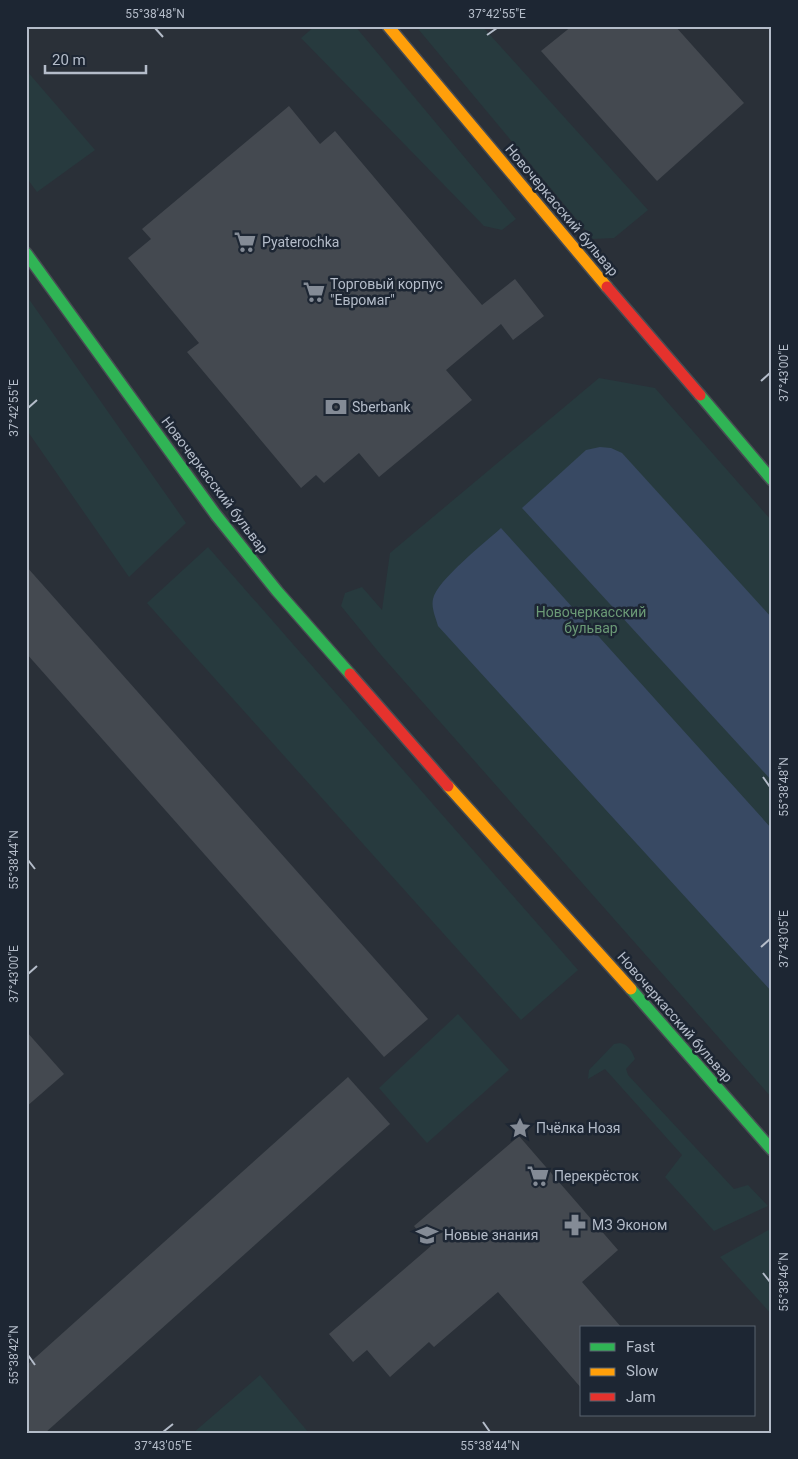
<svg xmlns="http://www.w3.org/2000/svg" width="798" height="1459" font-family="Roboto,sans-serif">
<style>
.green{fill:#273a3e}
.water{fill:#384963}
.building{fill:#444950}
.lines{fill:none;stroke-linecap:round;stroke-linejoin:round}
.fast-casing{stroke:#484c53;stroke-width:14}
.slow-casing{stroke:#484c53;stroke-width:14}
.jam-casing{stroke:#484c53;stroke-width:14}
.fast{stroke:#30b455;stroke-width:11}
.slow{stroke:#ff9f0a;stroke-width:11}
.jam{stroke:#e5322d;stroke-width:11}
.ticks{fill:none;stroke:#b4bcc9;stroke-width:2}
.labels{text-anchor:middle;stroke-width:5;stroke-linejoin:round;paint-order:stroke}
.street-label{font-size:14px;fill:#b4bcc9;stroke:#1d2633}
.poi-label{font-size:14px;fill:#b4bcc9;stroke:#1d2633;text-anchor:start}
.park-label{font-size:14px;fill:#6b9a76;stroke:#1d2633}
.neatline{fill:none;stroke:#b4bcc9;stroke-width:2}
.ticks-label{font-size:12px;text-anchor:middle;fill:#b4bcc9}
</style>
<rect width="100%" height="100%" fill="#2a3038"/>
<!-- green -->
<g class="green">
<polygon points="315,26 355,26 516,219 502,230 484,226 301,38"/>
<polygon points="421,26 482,26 648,210 614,238 593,239 419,30"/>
<polygon points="26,70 95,150 37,192 26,177"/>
<polygon points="26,295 186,523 129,577 26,429"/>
<polygon points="599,378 655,388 772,521 772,1098 381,655 341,606 345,593 362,587 382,610 390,553"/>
<polygon points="208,547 578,970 521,1020 147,603"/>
<polygon points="458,1014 509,1070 427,1143 379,1088"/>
<path d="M620 1043C628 1044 632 1051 635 1059L626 1069 628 1075 734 1189 748 1185 768 1206 714 1231 665 1177 682 1155 605 1069 588 1079 589 1070 614 1044Z"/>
<polygon points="772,1228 772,1315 720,1257"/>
<polygon points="260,1375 309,1433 193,1433"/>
</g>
<!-- water -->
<g class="water">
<polygon points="600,447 611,448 622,453 772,618 772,781 522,508 586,450"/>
<path d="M501 528 772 829V992L438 626C436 618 431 608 433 599 437 580 486 542 501 528Z"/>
</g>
<!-- building -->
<g class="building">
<polygon points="572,26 675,26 744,103 657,181 541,51"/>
<polygon points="289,106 320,144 335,131 482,305 515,279 544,316 513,340 501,324 446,370 472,400 379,477 359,453 324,483 316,475 301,488 187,352 199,343 128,258 151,239 142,229"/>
<polygon points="26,566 428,1019 384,1057 26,653"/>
<polygon points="26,1031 64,1074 26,1107"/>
<polygon points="348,1077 390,1124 45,1433 26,1433 26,1366"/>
<polygon points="519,1136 618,1250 582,1282 622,1328 582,1328 582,1389 498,1292 434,1347 429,1342 390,1377 367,1350 353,1362 329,1334 431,1246 414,1226"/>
</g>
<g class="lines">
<!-- fast casing -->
<g class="fast-casing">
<g id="fast">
<polyline points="26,253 216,515 277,591 350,674"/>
<polyline points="700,395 772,480"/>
<polyline points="631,989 772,1150"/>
</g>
</g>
<!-- slow casing -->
<g class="slow-casing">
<g id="slow">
<polyline points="388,26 607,287"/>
<polyline points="448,786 631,989"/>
</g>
</g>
<!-- jam casing -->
<g class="jam-casing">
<g id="jam">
<polyline points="607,287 700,395"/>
<polyline points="350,674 448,786"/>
</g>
</g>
<!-- fast -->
<use href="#fast" class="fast"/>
<!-- slow -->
<use href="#slow" class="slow"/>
<!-- jam -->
<use href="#jam" class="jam"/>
</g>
<!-- ticks -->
<path class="ticks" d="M155 28 163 37M487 35 497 28M761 381 770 373M28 408 37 400M763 777 770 787M28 860 35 869M761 947 770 939M28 974 37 966M763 1273 770 1282M28 1355 35 1365M483 1422 490 1432M163 1432 173 1424"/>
<!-- icons -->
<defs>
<g id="supermarket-bare" transform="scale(1.725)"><path d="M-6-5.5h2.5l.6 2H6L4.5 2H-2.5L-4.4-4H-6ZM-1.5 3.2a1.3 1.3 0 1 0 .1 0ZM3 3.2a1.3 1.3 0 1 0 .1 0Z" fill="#848b96" stroke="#1d2633" stroke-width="2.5" paint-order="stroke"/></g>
<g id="bank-bare" transform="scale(1.725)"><path d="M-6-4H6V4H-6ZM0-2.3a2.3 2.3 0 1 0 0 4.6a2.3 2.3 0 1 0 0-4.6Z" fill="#848b96" stroke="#1d2633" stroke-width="2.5" paint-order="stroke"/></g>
<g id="sight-bare" transform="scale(1.725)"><path d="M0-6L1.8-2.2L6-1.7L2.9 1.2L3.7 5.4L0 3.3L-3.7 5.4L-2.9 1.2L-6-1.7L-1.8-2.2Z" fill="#848b96" stroke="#1d2633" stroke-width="2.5" paint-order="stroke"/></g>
<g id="pharmacy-bare" transform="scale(1.725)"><path d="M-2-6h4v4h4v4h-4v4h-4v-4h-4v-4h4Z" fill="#848b96" stroke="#1d2633" stroke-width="2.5" paint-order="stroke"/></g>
<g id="university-bare" transform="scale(1.725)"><path d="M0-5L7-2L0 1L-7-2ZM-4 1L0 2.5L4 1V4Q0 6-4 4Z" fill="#848b96" stroke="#1d2633" stroke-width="2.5" paint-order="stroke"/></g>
</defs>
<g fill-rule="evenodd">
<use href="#supermarket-bare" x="245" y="242"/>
<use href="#supermarket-bare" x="314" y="292"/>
<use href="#bank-bare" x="336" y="407"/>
<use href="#sight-bare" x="520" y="1128"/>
<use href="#supermarket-bare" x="538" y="1176"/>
<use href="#pharmacy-bare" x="575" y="1225"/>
<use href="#university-bare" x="427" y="1235"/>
</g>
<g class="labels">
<!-- street labels -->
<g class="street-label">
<text transform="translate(562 210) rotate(50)" y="5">Новочеркасский бульвар</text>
<text transform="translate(215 485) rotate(53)" y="5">Новочеркасский бульвар</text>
<text transform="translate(675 1017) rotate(49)" y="5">Новочеркасский бульвар</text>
</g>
<!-- poi labels -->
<g class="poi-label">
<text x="262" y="247">Pyaterochka</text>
<text x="330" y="289">Торговый корпус<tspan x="330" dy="16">"Евромаг"</tspan></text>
<text x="352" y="412">Sberbank</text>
<text x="536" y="1133">Пчёлка Нозя</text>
<text x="554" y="1181">Перекрёсток</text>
<text x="592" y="1230">МЗ Эконом</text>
<text x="444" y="1240">Новые знания</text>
</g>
<!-- park labels -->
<g class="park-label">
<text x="591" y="617">Новочеркасский<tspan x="591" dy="16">бульвар</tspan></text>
</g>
</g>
<!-- border -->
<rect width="798" height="1459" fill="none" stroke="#1d2633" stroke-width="55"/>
<!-- legend -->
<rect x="580" y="1326" width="175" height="90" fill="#1d2633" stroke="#59626f"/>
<rect x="590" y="1343" width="25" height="8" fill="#30b455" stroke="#59626f"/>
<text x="626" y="1352" font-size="15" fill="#b4bcc9">Fast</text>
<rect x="590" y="1368" width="25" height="8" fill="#ff9f0a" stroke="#59626f"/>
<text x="626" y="1376" font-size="15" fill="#b4bcc9">Slow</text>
<rect x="590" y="1393" width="25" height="8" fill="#e5322d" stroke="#59626f"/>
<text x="626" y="1402" font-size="15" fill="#b4bcc9">Jam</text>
<!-- scale -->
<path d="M45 65v8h101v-8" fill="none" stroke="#b4bcc9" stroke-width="2.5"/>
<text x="52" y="65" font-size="15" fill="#b4bcc9" stroke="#1d2633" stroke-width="4" paint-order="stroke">20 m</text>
<rect x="28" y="28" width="742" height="1404" class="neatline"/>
<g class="ticks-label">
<text x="155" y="18">55°38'48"N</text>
<text x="497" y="18">37°42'55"E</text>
<text transform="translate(784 373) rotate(-90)" y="4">37°43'00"E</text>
<text transform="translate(14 408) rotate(-90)" y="4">37°42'55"E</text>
<text transform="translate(784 787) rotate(-90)" y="4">55°38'48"N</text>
<text transform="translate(14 860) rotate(-90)" y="4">55°38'44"N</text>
<text transform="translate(784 939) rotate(-90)" y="4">37°43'05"E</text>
<text transform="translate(14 974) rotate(-90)" y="4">37°43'00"E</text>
<text transform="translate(784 1282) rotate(-90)" y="4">55°38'46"N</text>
<text transform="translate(14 1355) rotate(-90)" y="4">55°38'42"N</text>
<text x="163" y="1450">37°43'05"E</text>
<text x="490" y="1450">55°38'44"N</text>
</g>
</svg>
